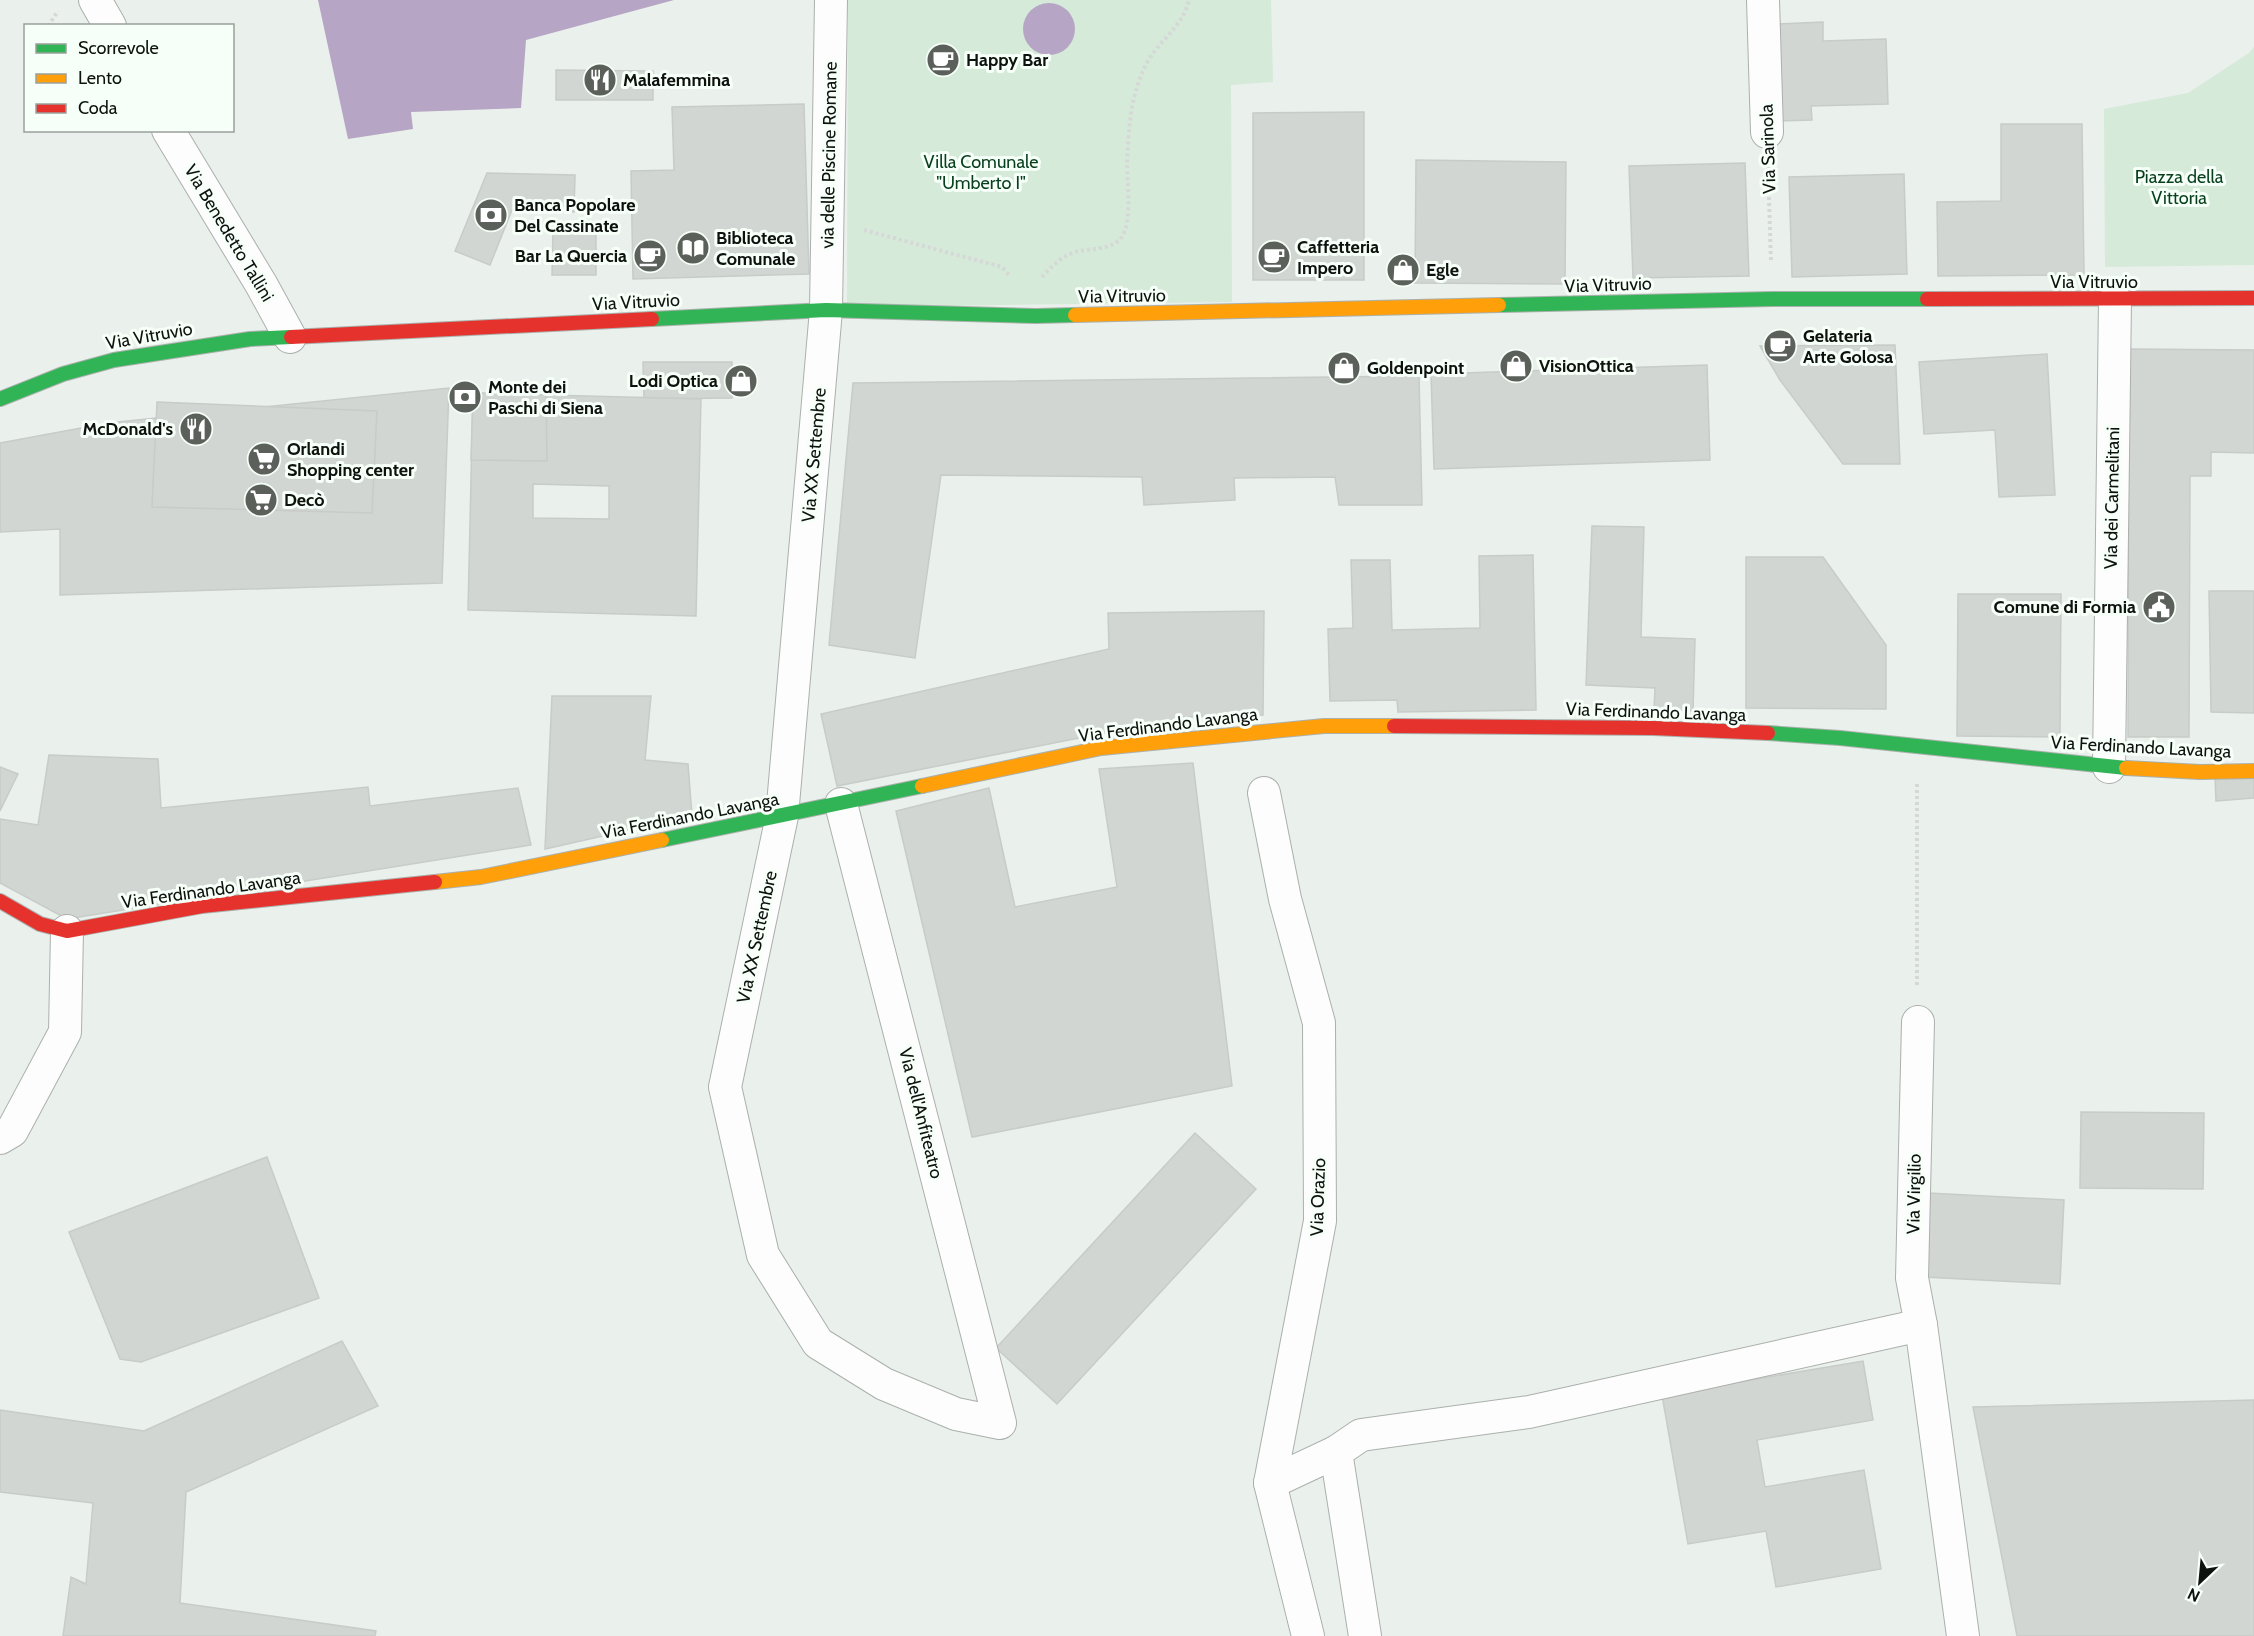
<svg xmlns="http://www.w3.org/2000/svg" width="2254" height="1636" font-family="Cabin,sans-serif">
<style>
.green{fill:#d5ead9;fill-rule:evenodd}
.water{fill:#b6a5c4}
.building{fill:#d1d6d2;stroke:#c7ccc8;stroke-width:1.5;fill-rule:evenodd}
.lines{fill:none;stroke-linecap:round;stroke-linejoin:round}
.street-casing{stroke:#abb0ac;stroke-width:34}
.fast-casing{stroke:#abb0ac;stroke-width:16}
.slow-casing{stroke:#abb0ac;stroke-width:16}
.jam-casing{stroke:#abb0ac;stroke-width:16}
.path{stroke:#d6d8d7;stroke-width:4;stroke-dasharray:3 3;stroke-linecap:butt}
.street{stroke:#fcfdfc;stroke-width:32}
.fast{stroke:#30b455;stroke-width:14}
.slow{stroke:#ff9f0a;stroke-width:14}
.jam{stroke:#e5322d;stroke-width:14}
.labels{text-anchor:middle;stroke-width:6;stroke-linejoin:round;paint-order:stroke}
.poi-label{font-size:18px;font-weight:bold;fill:#0e120e;stroke:#f7fff9;text-anchor:start}
.street-label{font-size:18px;fill:#0e120e;stroke:#f7fff9}
.park-label{font-size:18px;fill:#073f1c;stroke:#f7fff9}
</style>
<rect width="100%" height="100%" fill="#eaf0eb"/>
<!-- green -->
<g class="green">
<path d="M848 0H1271L1273 82 1231 85 1232 302 847 307ZM1070 13C1086 41 1057 66 1031 48Z"/>
<polygon points="2254,47 2254,265 2105,267 2104,109 2188,93 2249,53"/>
</g>
<!-- water -->
<g class="water">
<polygon points="318,0 674,0 526,40 521,108 411,112 413,129 348,139"/>
<circle cx="1049" cy="29" r="26"/>
</g>
<!-- building -->
<g class="building">
<polygon points="1823,22 1823,41 1886,39 1888,104 1811,106 1812,120 1779,121 1776,24"/>
<polygon points="556,70 653,71 653,100 556,100"/>
<polygon points="804,104 809,274 633,279 631,171 674,170 672,107"/>
<polygon points="1364,112 1364,280 1253,280 1253,113"/>
<polygon points="2001,124 2082,124 2084,275 1938,276 1937,202 2001,201"/>
<polygon points="1416,160 1566,162 1565,284 1415,283"/>
<polygon points="1745,163 1749,276 1633,278 1629,166"/>
<polygon points="487,173 575,175 574,212 512,210 490,265 455,251"/>
<polygon points="1904,174 1907,274 1792,277 1789,177"/>
<polygon points="553,232 596,233 596,275 552,275"/>
<polygon points="1895,345 1900,464 1843,464 1780,380 1760,346"/>
<polygon points="2129,349 2254,350 2254,453 2211,452 2211,476 2190,476 2189,737 2128,737"/>
<polygon points="2047,354 2055,495 1999,497 1995,430 1924,434 1919,362"/>
<polygon points="643,362 732,362 732,398 644,399"/>
<polygon points="1707,365 1710,460 1434,469 1431,374"/>
<polygon points="1419,376 1422,505 1339,505 1335,477 1234,478 1235,500 1144,505 1142,477 941,475 915,658 829,645 853,383"/>
<polygon points="449,388 442,583 60,595 60,529 0,532 0,443 108,423"/>
<path d="M473 393 701 399 696 616 468 610ZM533 484 609 486V519L533 518Z"/>
<polygon points="473,393 546,395 547,461 471,460"/>
<polygon points="157,402 377,411 372,513 152,507"/>
<polygon points="1592,526 1644,527 1641,637 1695,639 1693,711 1654,710 1655,688 1586,685"/>
<polygon points="1533,555 1536,710 1398,712 1397,700 1330,701 1328,629 1353,628 1351,560 1390,560 1392,630 1480,628 1479,556"/>
<polygon points="1746,557 1823,557 1886,645 1886,709 1746,708"/>
<polygon points="2209,591 2254,591 2254,713 2211,712"/>
<polygon points="1958,594 2061,594 2060,737 1957,736"/>
<polygon points="1264,611 1263,715 1185,717 837,786 821,714 1109,649 1108,613"/>
<polygon points="552,696 651,696 645,760 688,764 692,816 545,849"/>
<polygon points="49,755 158,759 161,808 368,787 370,806 518,788 531,845 67,919 0,883 0,819 38,825"/>
<polygon points="1193,763 1232,1086 972,1137 896,811 989,788 1015,907 1117,887 1099,769"/>
<polygon points="0,767 18,774 0,811"/>
<polygon points="2254,775 2254,798 2216,801 2215,777"/>
<polygon points="2081,1112 2204,1113 2203,1189 2080,1188"/>
<polygon points="1195,1133 1256,1189 1057,1404 996,1348"/>
<polygon points="267,1157 319,1298 141,1362 120,1359 69,1232"/>
<polygon points="1928,1193 2064,1200 2060,1284 1924,1277"/>
<polygon points="342,1341 378,1406 186,1492 180,1603 376,1631 375,1636 63,1636 71,1577 86,1584 93,1503 0,1492 0,1410 144,1431"/>
<polygon points="1863,1361 1873,1420 1757,1440 1765,1487 1864,1470 1881,1569 1776,1587 1766,1531 1688,1544 1662,1395"/>
<polygon points="2254,1400 2254,1636 2017,1636 1973,1407"/>
</g>
<g class="lines">
<!-- street casing -->
<g class="street-casing">
<g id="street">
<polyline points="95,0 110,26"/>
<polyline points="831,0 826,310 782,816 725,1087 763,1255 818,1343 884,1384 956,1414 1000,1423 841,804"/>
<polyline points="1763,0 1767,132"/>
<polyline points="168,130 261,284 290,337"/>
<polyline points="2109,767 2115,300"/>
<polyline points="1264,793 1285,899 1319,1023 1320,1221 1270,1483 1308,1636"/>
<polyline points="1918,1022 1912,1278 1921,1325 1963,1636"/>
<polyline points="0,1138 12,1131 65,1032 67,931"/>
<polyline points="1270,1483 1336,1452"/>
<polyline points="1365,1636 1336,1452 1361,1435 1529,1412 1921,1325"/>
</g>
</g>
<!-- fast casing -->
<g class="fast-casing">
<g id="fast">
<polyline points="1499,305 1772,299 1927,299"/>
<polyline points="652,319 826,310 1036,316 1075,315"/>
<polyline points="0,399 63,374 114,360 250,339 291,337"/>
<polyline points="1768,733 1840,738 2126,768"/>
<polyline points="662,840 922,786"/>
</g>
</g>
<!-- slow casing -->
<g class="slow-casing">
<g id="slow">
<polyline points="1075,315 1499,305"/>
<polyline points="2126,768 2200,772 2254,771"/>
<polyline points="922,786 1101,748 1324,726 1394,726"/>
<polyline points="435,882 481,877 662,840"/>
</g>
</g>
<!-- jam casing -->
<g class="jam-casing">
<g id="jam">
<polyline points="1927,299 2254,298"/>
<polyline points="291,337 652,319"/>
<polyline points="1394,726 1653,728 1768,733"/>
<polyline points="0,901 40,924 67,931 202,906 435,882"/>
</g>
</g>
<!-- path -->
<g class="path">
<polyline points="48,26 58,11"/>
<polyline points="1768,167 1771,262"/>
<polyline points="864,230 1002,267 1010,276"/>
<path d="M1042 277C1050 268 1059 259 1070 254 1085 247 1110 252 1121 238 1133 224 1127 180 1127 162 1128 144 1129 125 1132 107 1136 88 1142 68 1154 52 1167 35 1184 22 1189 0"/>
<polyline points="1917,784 1917,987"/>
</g>
<!-- street -->
<use href="#street" class="street"/>
<!-- fast -->
<use href="#fast" class="fast"/>
<!-- slow -->
<use href="#slow" class="slow"/>
<!-- jam -->
<use href="#jam" class="jam"/>
</g>
<!-- icons -->
<defs>
<g id="cafe-disc" transform="scale(1.725)"><circle r="9.5" fill="#5b605b" stroke="#f7fff9"/><path d="M-5.5-4.5H6V0H3Q3 3.5 0 3.5H-2.5Q-5.5 3.5-5.5 0ZM3-3.2v2h1.7v-2ZM-6 4.5H4V6H-6Z" fill="#fff"/></g>
<g id="restaurant-disc" transform="scale(1.725)"><circle r="9.5" fill="#5b605b" stroke="#f7fff9"/><path d="M-5-6h1v4h1v-4h1v4h1v-4h1v5L-1.5 .5V6h-2V.5L-5-1ZM5-6V6H3V1.5H1.5Q1.5-4 5-6Z" fill="#fff"/></g>
<g id="bank-disc" transform="scale(1.725)"><circle r="9.5" fill="#5b605b" stroke="#f7fff9"/><path d="M-6-4H6V4H-6ZM0-2.3a2.3 2.3 0 1 0 0 4.6a2.3 2.3 0 1 0 0-4.6Z" fill="#fff"/></g>
<g id="library-disc" transform="scale(1.725)"><circle r="9.5" fill="#5b605b" stroke="#f7fff9"/><path d="M-6-4Q-3-5.5-.7-3.5V5Q-3 3-6 4ZM6-4Q3-5.5 .7-3.5V5Q3 3 6 4Z" fill="#fff"/></g>
<g id="shop-disc" transform="scale(1.725)"><circle r="9.5" fill="#5b605b" stroke="#f7fff9"/><path d="M-5-2.5h2.3a2.7 3.5 0 0 1 5.4 0H5L5.5 6h-11ZM-1.5-2.5h3a1.5 2.3 0 0 0-3 0Z" fill="#fff"/></g>
<g id="supermarket-disc" transform="scale(1.725)"><circle r="9.5" fill="#5b605b" stroke="#f7fff9"/><path d="M-6-5.5h2.5l.6 2H6L4.5 2H-2.5L-4.4-4H-6ZM-1.5 3.2a1.3 1.3 0 1 0 .1 0ZM3 3.2a1.3 1.3 0 1 0 .1 0Z" fill="#fff"/></g>
<g id="civic-disc" transform="scale(1.725)"><circle r="9.5" fill="#5b605b" stroke="#f7fff9"/><path d="M-.6-6.5H3V-4.5H.6V-3L4-1V1h2V6H-6V1h2V-1L-.6-3ZM-1.2 2.5V6h2.4V2.5Z" fill="#fff"/></g>
</defs>
<g fill-rule="evenodd">
<use href="#cafe-disc" x="943" y="60"/>
<use href="#restaurant-disc" x="600" y="80"/>
<use href="#bank-disc" x="491" y="215"/>
<use href="#library-disc" x="693" y="248"/>
<use href="#cafe-disc" x="650" y="256"/>
<use href="#cafe-disc" x="1274" y="257"/>
<use href="#shop-disc" x="1403" y="270"/>
<use href="#cafe-disc" x="1780" y="346"/>
<use href="#shop-disc" x="1516" y="366"/>
<use href="#shop-disc" x="1344" y="368"/>
<use href="#shop-disc" x="741" y="381"/>
<use href="#bank-disc" x="465" y="397"/>
<use href="#restaurant-disc" x="196" y="429"/>
<use href="#supermarket-disc" x="264" y="459"/>
<use href="#supermarket-disc" x="261" y="500"/>
<use href="#civic-disc" x="2159" y="607"/>
</g>
<g class="labels">
<!-- poi labels -->
<g class="poi-label">
<text x="966" y="66">Happy Bar</text>
<text x="623" y="86">Malafemmina</text>
<text x="514" y="211">Banca Popolare<tspan x="514" dy="21">Del Cassinate</tspan></text>
<text x="716" y="244">Biblioteca<tspan x="716" dy="21">Comunale</tspan></text>
<text x="1297" y="253">Caffetteria<tspan x="1297" dy="21">Impero</tspan></text>
<text x="627" y="262" text-anchor="end">Bar La Quercia</text>
<text x="1426" y="276">Egle</text>
<text x="1803" y="342">Gelateria<tspan x="1803" dy="21">Arte Golosa</tspan></text>
<text x="1539" y="372">VisionOttica</text>
<text x="1367" y="374">Goldenpoint</text>
<text x="718" y="387" text-anchor="end">Lodi Optica</text>
<text x="488" y="393">Monte dei<tspan x="488" dy="21">Paschi di Siena</tspan></text>
<text x="173" y="435" text-anchor="end">McDonald's</text>
<text x="287" y="455">Orlandi<tspan x="287" dy="21">Shopping center</tspan></text>
<text x="284" y="506">Decò</text>
<text x="2136" y="613" text-anchor="end">Comune di Formia</text>
</g>
<!-- street labels -->
<g class="street-label">
<text transform="translate(1768 149) rotate(-92)" y="6">Via Sarinola</text>
<text transform="translate(829 155) rotate(-89)" y="6">via delle Piscine Romane</text>
<text transform="translate(229 233) rotate(59)" y="6">Via Benedetto Tallini</text>
<text x="2094" y="288">Via Vitruvio</text>
<text transform="translate(1608 285) rotate(-2)" y="6">Via Vitruvio</text>
<text transform="translate(1122 296) rotate(-1)" y="6">Via Vitruvio</text>
<text transform="translate(636 302) rotate(-3)" y="6">Via Vitruvio</text>
<text transform="translate(149 336) rotate(-10)" y="6">Via Vitruvio</text>
<text transform="translate(814 455) rotate(-85)" y="6">Via XX Settembre</text>
<text transform="translate(2112 498) rotate(-89)" y="6">Via dei Carmelitani</text>
<text transform="translate(1656 712) rotate(2)" y="6">Via Ferdinando Lavanga</text>
<text transform="translate(1168 725) rotate(-7)" y="6">Via Ferdinando Lavanga</text>
<text transform="translate(2141 747) rotate(3)" y="6">Via Ferdinando Lavanga</text>
<text transform="translate(690 816) rotate(-11)" y="6">Via Ferdinando Lavanga</text>
<text transform="translate(211 890) rotate(-8)" y="6">Via Ferdinando Lavanga</text>
<text transform="translate(757 937) rotate(-78)" y="6">Via XX Settembre</text>
<text transform="translate(921 1113) rotate(76)" y="6">Via dell'Anfiteatro</text>
<text transform="translate(1914 1194) rotate(-89)" y="6">Via Virgilio</text>
<text transform="translate(1318 1197) rotate(-88)" y="6">Via Orazio</text>
</g>
<!-- park labels -->
<g class="park-label">
<text x="981" y="168">Villa Comunale<tspan x="981" dy="21">"Umberto I"</tspan></text>
<text x="2179" y="183">Piazza della<tspan x="2179" dy="21">Vittoria</tspan></text>
</g>
</g>
<!-- legend -->
<rect x="24" y="24" width="210" height="108" fill="#f7fff9" stroke="#9aa09b" stroke-width="1.5"/>
<rect x="36" y="44" width="30" height="9" fill="#30b455" stroke="#9aa09b" stroke-width="1.5"/>
<text x="78" y="54" font-size="18" fill="#0e120e">Scorrevole</text>
<rect x="36" y="74" width="30" height="9" fill="#ff9f0a" stroke="#9aa09b" stroke-width="1.5"/>
<text x="78" y="84" font-size="18" fill="#0e120e">Lento</text>
<rect x="36" y="104" width="30" height="9" fill="#e5322d" stroke="#9aa09b" stroke-width="1.5"/>
<text x="78" y="114" font-size="18" fill="#0e120e">Coda</text>
<!-- north arrow -->
<g transform="translate(2200 1582) rotate(206)" stroke="#f7fff9" stroke-width="4.5" paint-order="stroke">
<path d="M0-4.5L10 22L0 15L-10 22Z" fill="#0e120e"/>
<text y="-9" font-size="16" font-weight="bold" text-anchor="middle" fill="#0e120e">N</text>
</g>
</svg>
